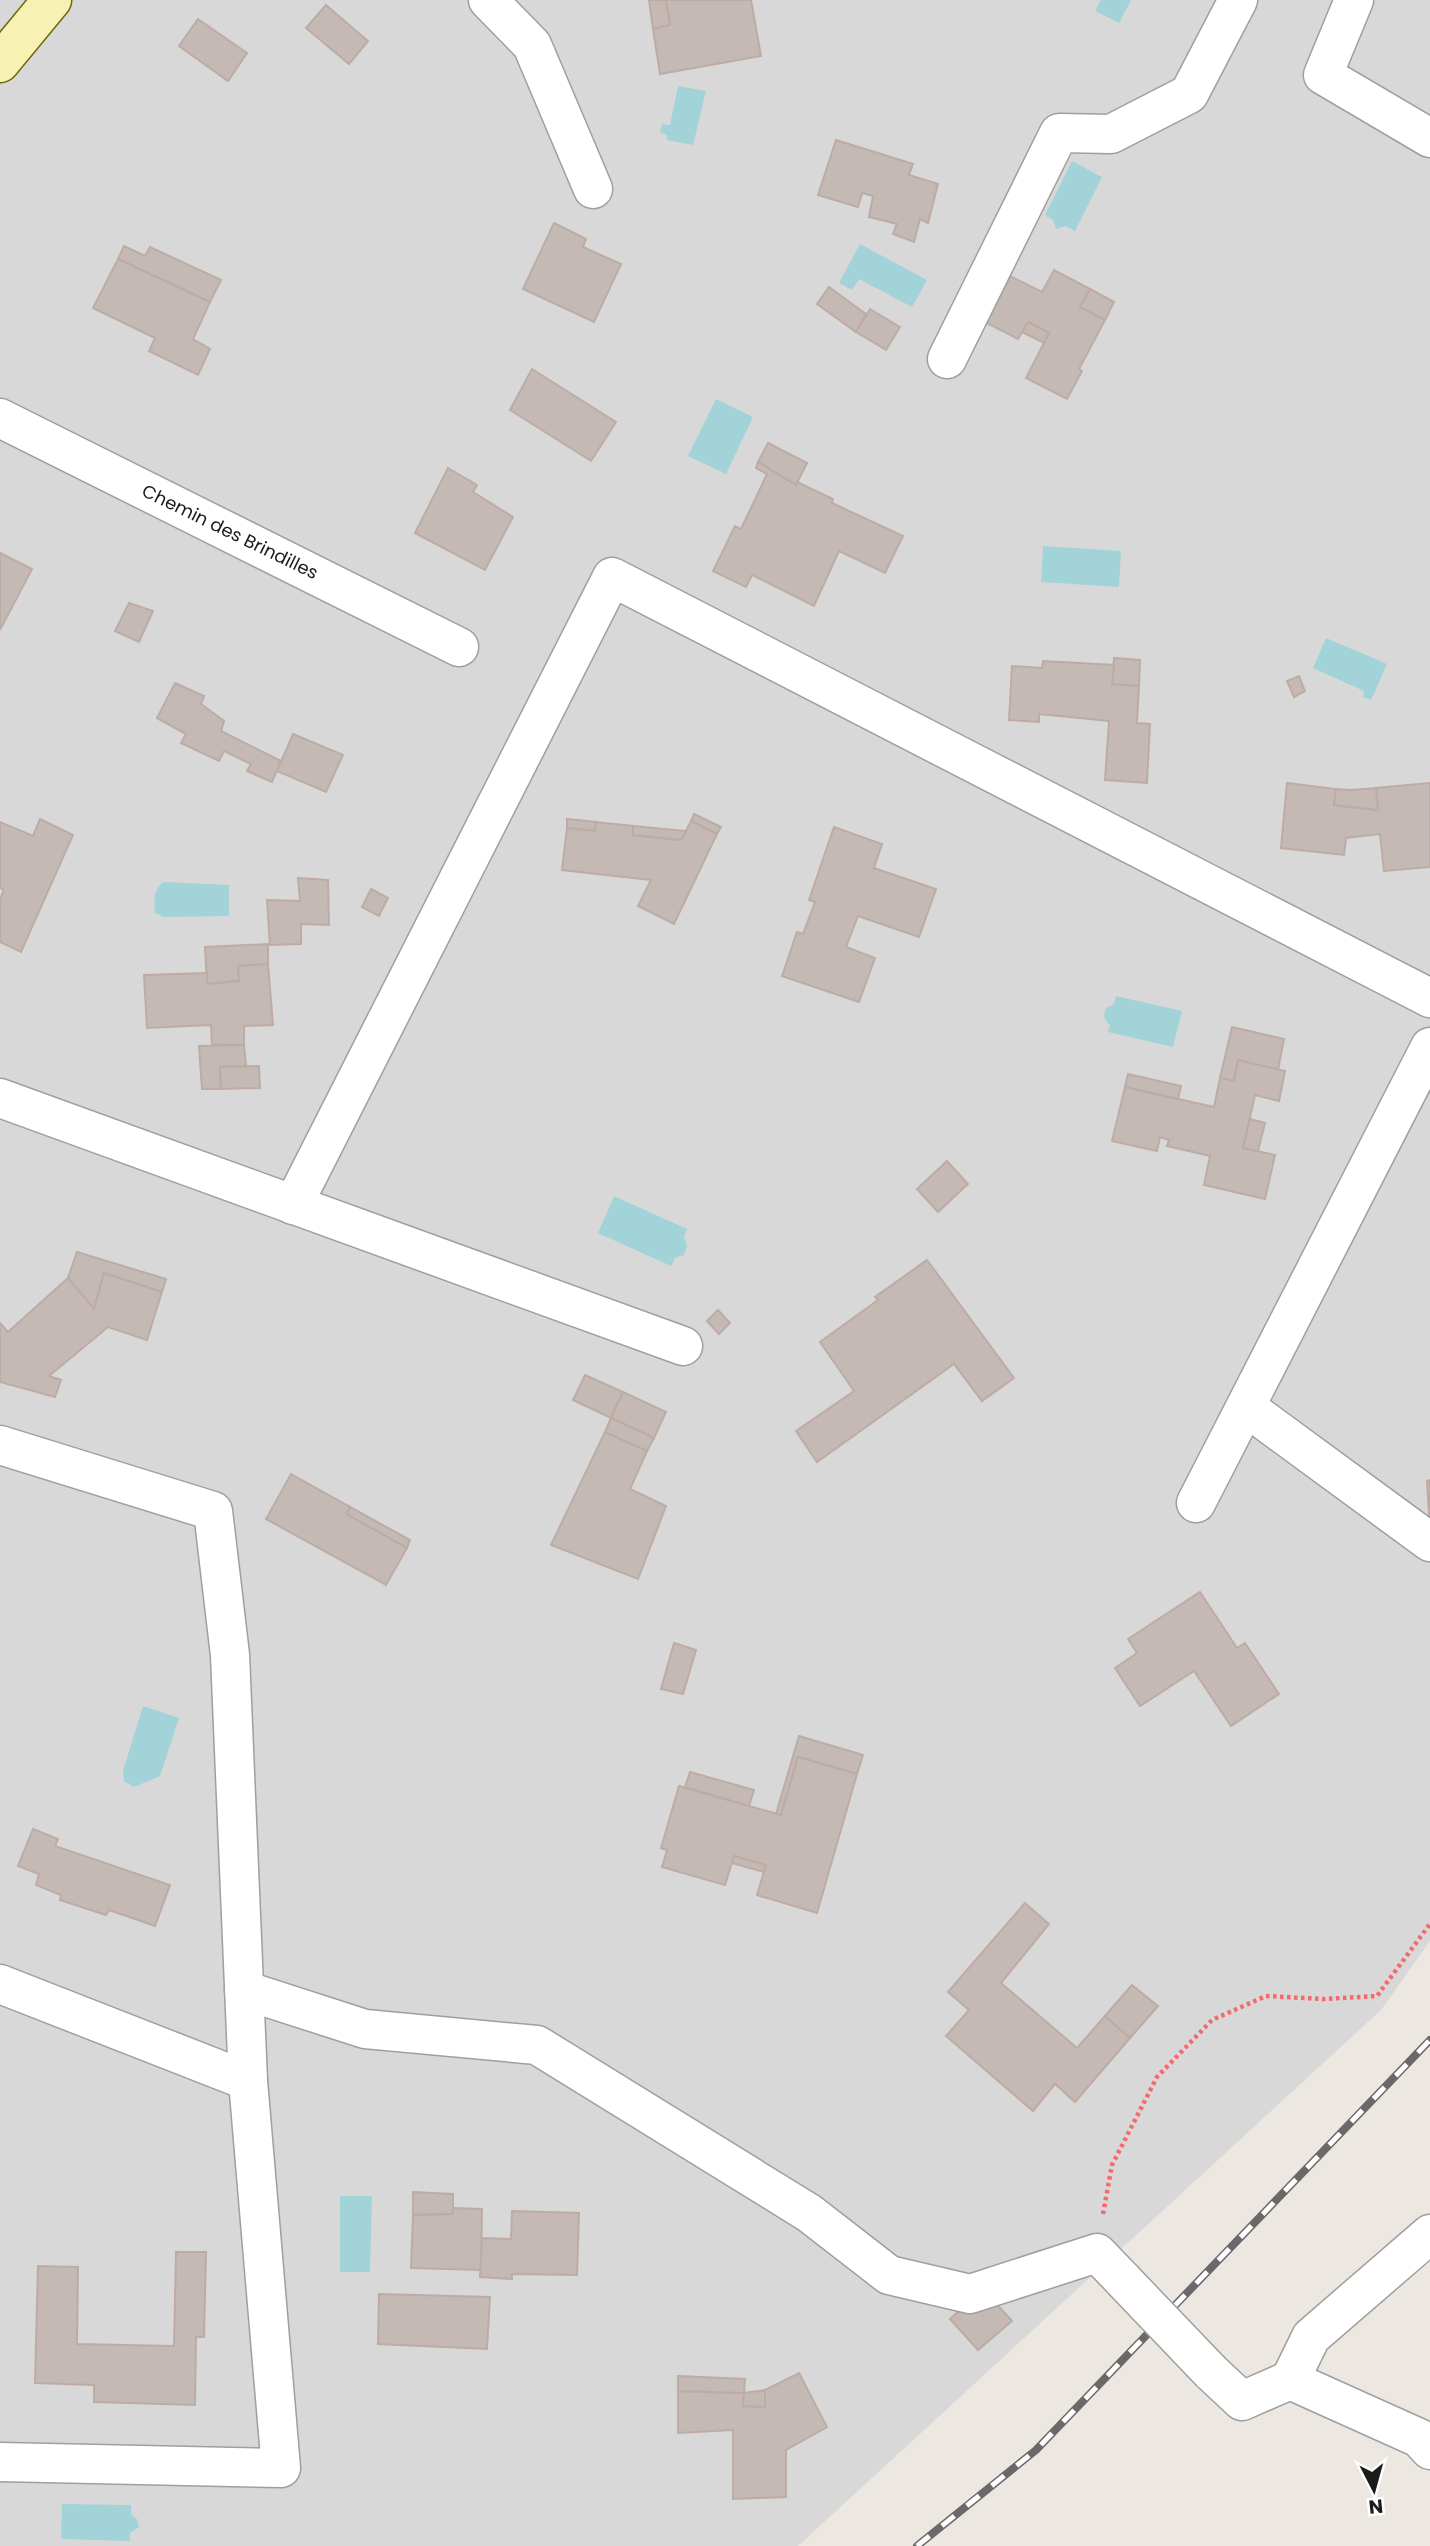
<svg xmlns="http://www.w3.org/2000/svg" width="1430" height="2546" font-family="Poppins,sans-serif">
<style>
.residential{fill:#d9d8d8}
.water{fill:#a2d3d9}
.building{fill:#c4b9b4;stroke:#bdaca4;stroke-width:2}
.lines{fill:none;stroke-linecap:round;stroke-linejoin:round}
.minor-casing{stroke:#9f9f9f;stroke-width:41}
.secondary-casing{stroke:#6c6b08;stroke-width:41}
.path{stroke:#f5696c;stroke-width:4.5;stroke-dasharray:3.5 3.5;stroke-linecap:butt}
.minor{stroke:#fff;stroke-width:38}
.secondary{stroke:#f7f2b4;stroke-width:38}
.rail-casing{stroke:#696969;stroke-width:8}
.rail{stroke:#fff;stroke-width:5;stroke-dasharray:16;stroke-linecap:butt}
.minor-bridge-casing{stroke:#9f9f9f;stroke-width:41;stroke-linecap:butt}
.minor-bridge{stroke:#fff;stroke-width:38}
.labels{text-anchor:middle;stroke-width:7;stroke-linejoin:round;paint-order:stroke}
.street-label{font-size:18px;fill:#1b1b1b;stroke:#fff}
</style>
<rect width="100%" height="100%" fill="#ece7e0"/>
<!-- residential -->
<polygon class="residential" points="0,0 1430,0 1430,1941 1381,2010 798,2546 0,2546"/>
<!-- water -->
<g class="water">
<polygon points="1101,0 1131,0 1119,23 1095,11"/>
<polygon points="678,86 706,91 693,145 667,140 667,135 660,132 662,124 670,125"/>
<polygon points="1072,161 1102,177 1075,231 1065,226 1056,229 1053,220 1045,215"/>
<polygon points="860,244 927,280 912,307 859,279 852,290 839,283"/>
<polygon points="716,399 753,417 726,474 688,456"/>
<polygon points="1043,546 1121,551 1119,587 1041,582"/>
<polygon points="1326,638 1387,664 1371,700 1363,697 1364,691 1313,668"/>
<path d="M163 882 229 885V916L164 917 155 913C154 899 153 892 163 882Z"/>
<path d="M1116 996 1182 1011 1173 1047 1108 1032 1110 1025C1104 1020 1103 1015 1106 1008L1114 1004Z"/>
<polygon points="614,1196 687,1229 684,1237 687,1246 684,1255 675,1258 671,1266 598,1233"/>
<polygon points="143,1706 179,1718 160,1776 134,1787 124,1781 123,1771"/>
<polygon points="340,2196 372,2196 370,2272 340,2272"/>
<polygon points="62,2504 131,2505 131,2515 137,2519 139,2527 130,2533 130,2541 61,2539"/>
</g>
<!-- building -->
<g class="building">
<polygon points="649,0 666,0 670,25 653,29"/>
<polygon points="666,0 751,0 761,56 660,74 653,29 670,25"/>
<polygon points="326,5 368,41 349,64 306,28"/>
<polygon points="198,19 247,53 228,81 179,46"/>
<polygon points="836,140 913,164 909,175 938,184 928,223 920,219 914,242 893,234 897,224 869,217 873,196 862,193 858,207 818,195"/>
<polygon points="554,223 586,239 583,247 621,264 594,322 523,289"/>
<polygon points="124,246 145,256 150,247 221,280 210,302 118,259"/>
<polygon points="118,259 210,302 193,339 210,349 198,375 149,351 155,338 93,308"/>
<polygon points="998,270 1042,292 1054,270 1090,289 1080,307 1105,320 1079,369 1082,371 1067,399 1026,378 1049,333 1028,322 1018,339 973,316"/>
<polygon points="829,287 866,314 856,332 817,304"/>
<polygon points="1090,289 1114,302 1105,320 1080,307"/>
<polygon points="870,309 900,327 886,350 856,332"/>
<polygon points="1028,322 1049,333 1044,343 1022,332"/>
<polygon points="532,369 616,422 591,461 510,410"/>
<polygon points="768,443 807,463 796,485 758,462"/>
<polygon points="758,462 796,485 797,482 833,499 832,503 903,536 885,573 839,551 814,606 752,575 746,587 713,571 735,526 741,529 767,474 756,468"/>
<polygon points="448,468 477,485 473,492 513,517 485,570 415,533"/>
<polygon points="0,553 32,569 0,630"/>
<polygon points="129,603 153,611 139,642 115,631"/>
<polygon points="1114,658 1140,660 1139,686 1112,684"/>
<polygon points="1043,661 1114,665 1112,684 1139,686 1137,723 1150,724 1147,783 1105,780 1109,721 1039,714 1039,722 1009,720 1012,666 1042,668"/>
<polygon points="1299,676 1305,691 1294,697 1287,681"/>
<polygon points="175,683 204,696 201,704 224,721 221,731 281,761 272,782 247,771 251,764 224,751 219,761 181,743 186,734 157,718"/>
<polygon points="293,734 343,755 326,792 277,771"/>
<polygon points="1287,783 1336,789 1334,805 1378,810 1376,788 1430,783 1430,867 1384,871 1380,834 1346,838 1344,855 1281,848"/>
<polygon points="1376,788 1378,810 1334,805 1336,789 1351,790"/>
<polygon points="694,814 721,827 717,834 691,821"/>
<polygon points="40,819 73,835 21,952 0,942 0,899 4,890 0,888 0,822 33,836"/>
<polygon points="567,819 596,822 595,831 567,828"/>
<polygon points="691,821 717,834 674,924 638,906 651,880 562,870 567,828 595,831 596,822 633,826 633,835 681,840"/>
<polygon points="633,826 686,831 681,840 633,835"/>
<polygon points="834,827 882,844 874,868 936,889 919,937 858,916 846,947 875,958 859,1002 782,976 797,932 803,934 815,902 809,900"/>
<polygon points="298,878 328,880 329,925 301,924 301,944 270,945 267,900 300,901"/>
<polygon points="371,889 388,898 379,916 362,907"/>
<polygon points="268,944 268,964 238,966 239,981 207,984 205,947"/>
<polygon points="268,964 273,1025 244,1026 244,1045 212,1045 211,1025 147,1028 144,975 207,973 207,984 239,981 238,966"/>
<polygon points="1232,1027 1284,1039 1278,1070 1238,1060 1234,1081 1220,1078"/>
<polygon points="244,1045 246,1066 220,1067 221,1089 202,1089 199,1046"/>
<polygon points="1238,1060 1285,1071 1279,1101 1255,1095 1243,1148 1275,1155 1265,1199 1204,1185 1210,1156 1167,1146 1169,1140 1160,1137 1157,1151 1112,1141 1125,1087 1214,1107 1220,1078 1234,1081"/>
<polygon points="259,1066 260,1088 221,1089 220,1067"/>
<polygon points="1128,1074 1181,1086 1178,1099 1125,1087"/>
<polygon points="1250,1119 1265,1123 1258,1151 1243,1148"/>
<polygon points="947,1161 968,1184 938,1212 917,1189"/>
<polygon points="77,1252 166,1279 162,1292 104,1273 94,1309 68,1278"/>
<polygon points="927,1260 1014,1378 982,1401 954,1364 817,1462 796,1431 854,1391 820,1342 878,1300 875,1297"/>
<polygon points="104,1273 162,1292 147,1340 108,1327 49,1376 61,1380 55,1397 0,1382 0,1323 8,1332 68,1278 94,1309"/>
<polygon points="718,1310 730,1323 719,1334 707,1321"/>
<polygon points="585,1375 623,1392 611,1418 573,1400"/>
<polygon points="623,1392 666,1412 654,1438 611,1418"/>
<polygon points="611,1418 654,1438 647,1451 605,1432"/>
<polygon points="605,1432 647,1451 630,1489 666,1506 638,1579 551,1545"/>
<polygon points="291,1474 350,1507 347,1514 407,1548 386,1585 266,1519"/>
<polygon points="1430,1480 1430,1531 1427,1481"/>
<polygon points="350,1507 410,1540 407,1548 347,1514"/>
<polygon points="1200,1592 1237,1648 1245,1643 1279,1694 1231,1726 1194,1671 1140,1706 1115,1668 1137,1653 1128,1639"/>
<polygon points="674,1643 696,1650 683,1694 661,1689"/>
<polygon points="799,1736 863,1755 857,1774 798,1757 781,1815 776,1814"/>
<polygon points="798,1757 857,1774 817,1913 757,1895 766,1865 734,1856 725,1885 662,1867 667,1850 661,1848 679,1786 781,1815"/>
<polygon points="690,1772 754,1790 749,1806 685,1787"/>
<polygon points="33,1829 58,1839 55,1846 170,1885 155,1926 109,1910 106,1915 60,1900 61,1895 36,1885 39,1874 18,1866"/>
<polygon points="734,1856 766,1865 764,1872 732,1863"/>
<polygon points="1025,1903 1049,1924 1001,1983 1077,2048 1105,2016 1130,2038 1075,2102 1055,2084 1033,2111 946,2036 969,2010 948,1992"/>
<polygon points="1132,1985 1158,2006 1130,2038 1105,2016"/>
<polygon points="413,2192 453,2194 453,2214 413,2215"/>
<polygon points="453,2208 482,2209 481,2270 411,2268 413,2215 453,2214"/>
<polygon points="512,2211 579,2213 577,2275 512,2274 512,2279 480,2277 482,2238 511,2239"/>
<polygon points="176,2252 206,2252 204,2337 196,2337 195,2405 94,2402 94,2385 35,2383 38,2266 78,2267 77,2344 174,2346"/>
<polygon points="983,2289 1012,2321 978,2350 950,2319"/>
<polygon points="379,2294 490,2297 487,2349 378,2344"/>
<polygon points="799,2373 827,2427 786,2450 786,2497 733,2499 733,2430 678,2433 678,2391 744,2393 743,2406 765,2407 765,2390"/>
<polygon points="678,2376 745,2379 744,2393 678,2391"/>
<polygon points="765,2390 765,2407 743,2406 744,2393"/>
</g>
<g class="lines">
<!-- minor casing -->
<g class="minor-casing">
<g id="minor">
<polyline points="488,0 532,45 593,189"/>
<polyline points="1354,0 1323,75 1430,138"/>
<polyline points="947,359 1059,133 1111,134 1189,94 1238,0"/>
<polyline points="0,418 459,647"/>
<polyline points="0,1098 683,1346"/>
<polyline points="293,1205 612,577 1430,998"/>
<polyline points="1246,1407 1430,1542"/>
<polyline points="0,1445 213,1511 230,1655 248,2081 281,2468 0,2462"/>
<polyline points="1196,1503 1430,1047"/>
<polyline points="0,1984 248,2081"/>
<polyline points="244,1990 365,2029 537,2045 809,2213 889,2275 970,2294 1097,2253 1123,2280"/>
<polyline points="1211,2372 1242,2401 1290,2380 1419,2438 1430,2450"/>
<polyline points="1290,2380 1311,2337 1430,2234"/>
</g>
</g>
<!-- secondary casing -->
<g class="secondary-casing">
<polyline id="secondary" points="0,63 52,0"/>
</g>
<!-- path -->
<polyline class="path" points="1103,2214 1112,2165 1157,2077 1212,2020 1266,1996 1324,1999 1377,1996 1430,1924"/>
<!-- minor -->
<use href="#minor" class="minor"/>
<!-- secondary -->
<use href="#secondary" class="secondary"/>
<!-- rail casing -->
<g class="rail-casing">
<polyline id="rail" points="917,2546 1036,2450 1430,2040"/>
</g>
<!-- rail -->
<use href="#rail" class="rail"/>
<!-- minor-bridge casing -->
<g class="minor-bridge-casing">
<polyline id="minor-bridge" points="1123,2280 1211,2372"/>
</g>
<!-- minor-bridge -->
<use href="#minor-bridge" class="minor-bridge"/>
</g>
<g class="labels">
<!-- street labels -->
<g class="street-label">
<text transform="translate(230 532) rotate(26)" y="6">Chemin des Brindilles</text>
</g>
</g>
<!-- north arrow -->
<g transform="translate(1374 2490) rotate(174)" stroke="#ffffff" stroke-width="5" paint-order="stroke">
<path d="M0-5L12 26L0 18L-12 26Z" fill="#1b1b1b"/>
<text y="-10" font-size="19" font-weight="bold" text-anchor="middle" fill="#1b1b1b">N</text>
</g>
</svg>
